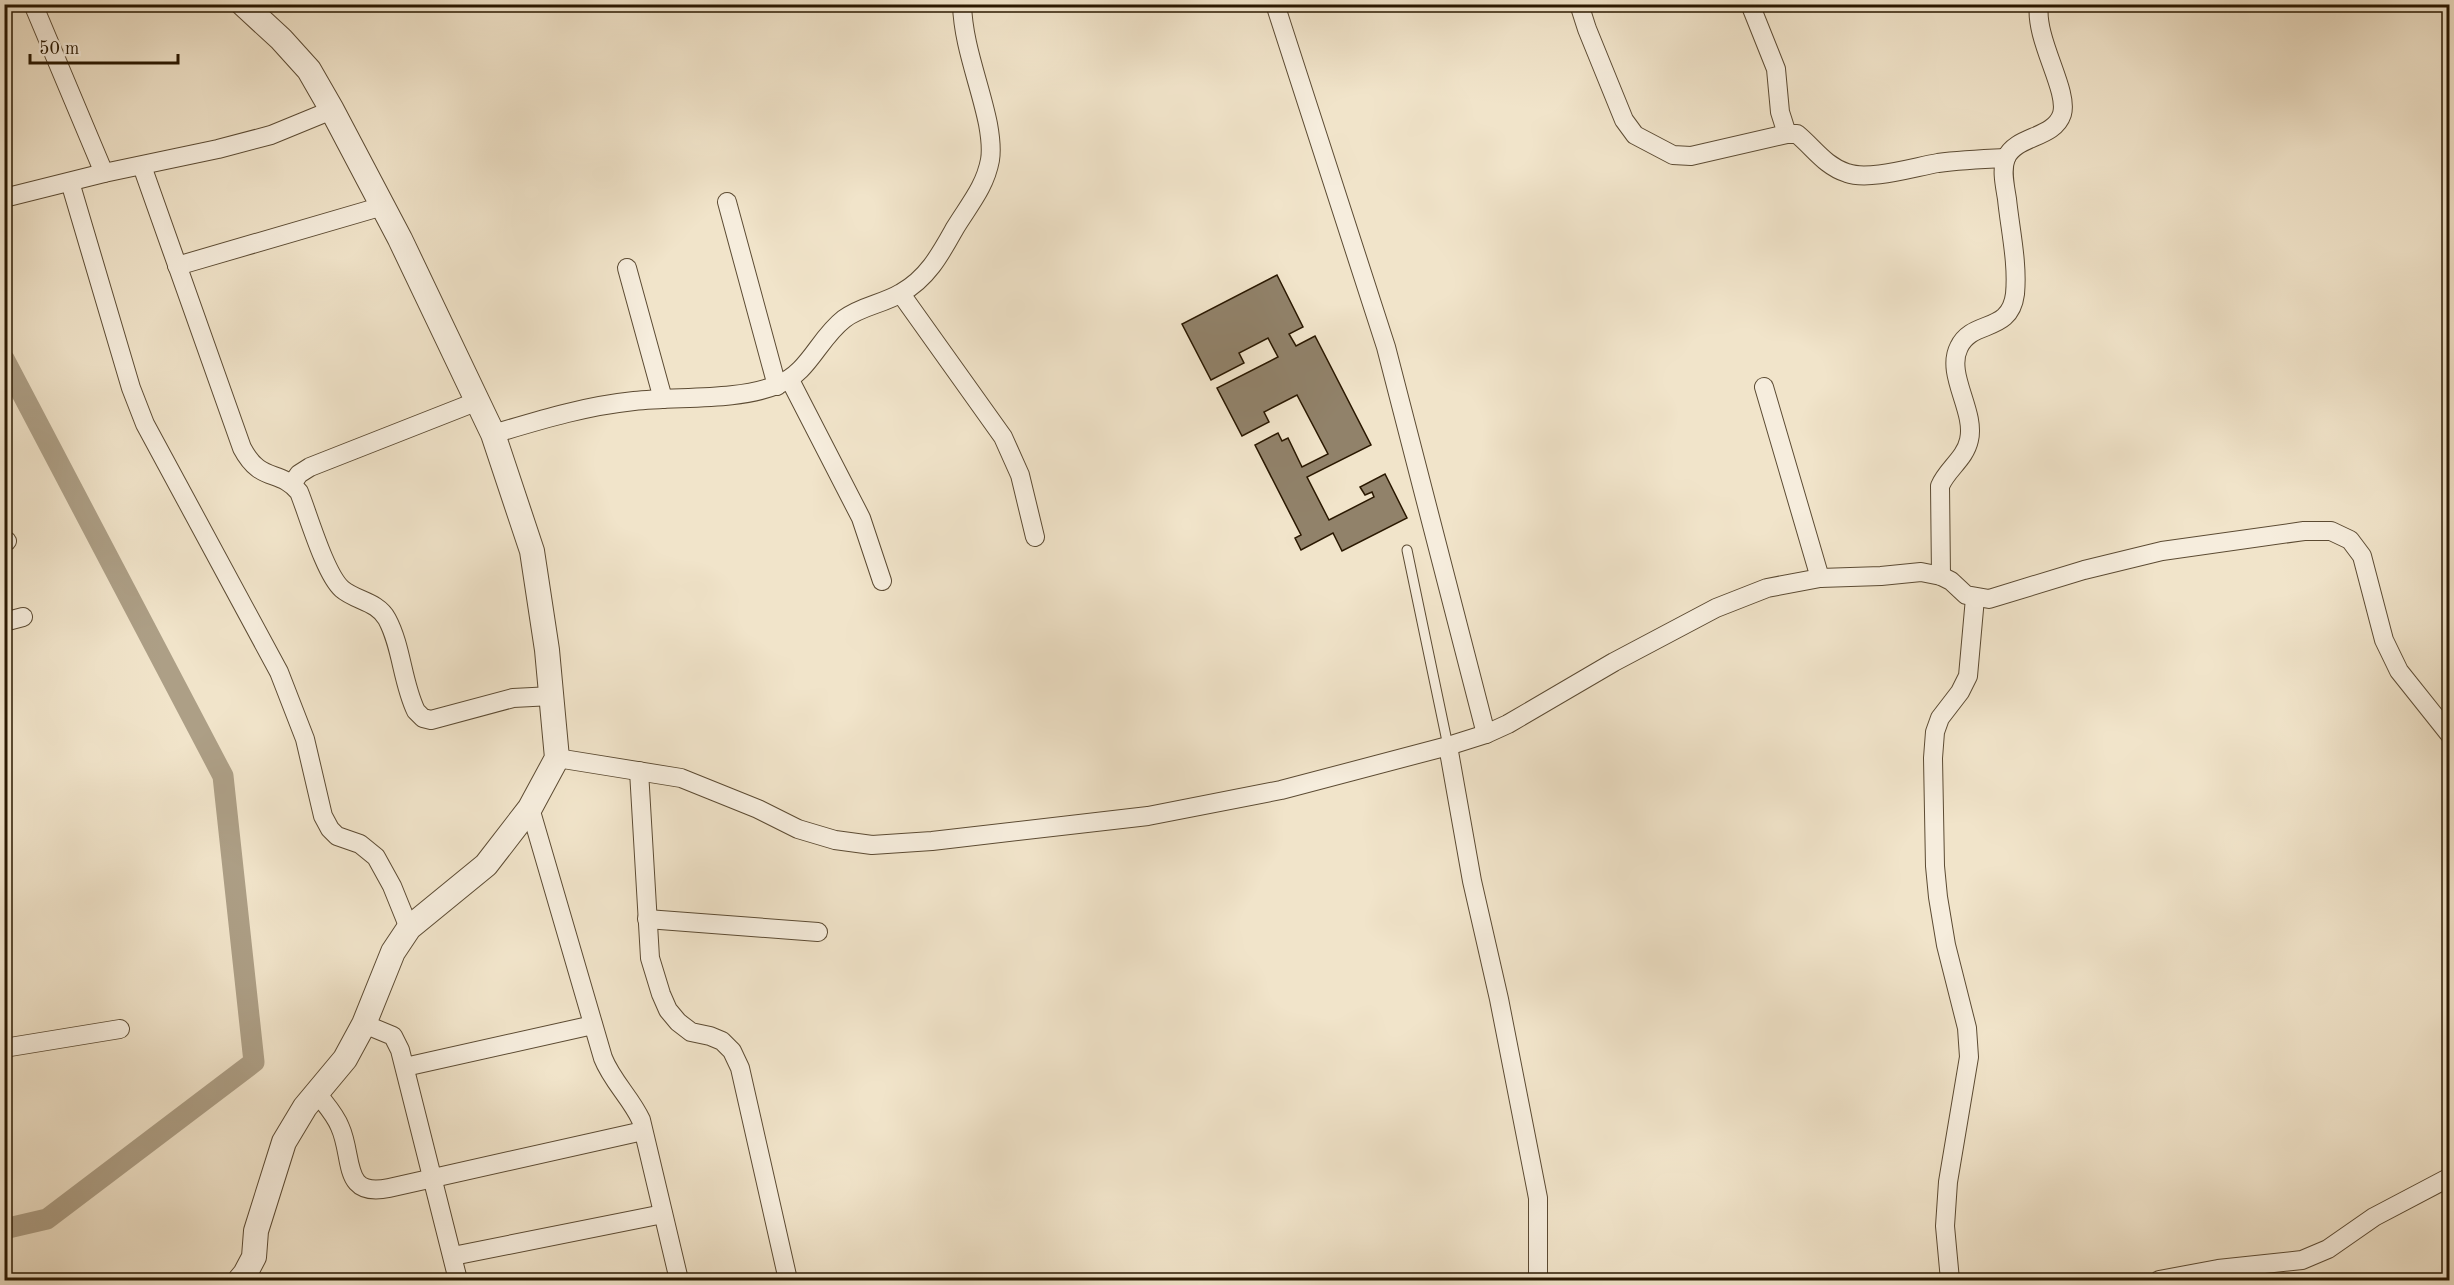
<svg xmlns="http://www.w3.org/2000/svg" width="2454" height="1285" font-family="'Old Standard TT',serif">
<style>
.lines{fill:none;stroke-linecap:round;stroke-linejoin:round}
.canal{stroke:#ad9f86;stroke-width:21}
.building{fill:#91826a;stroke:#2a1801;stroke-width:1.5}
.service-casing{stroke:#5c4b33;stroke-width:11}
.minor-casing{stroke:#5c4b33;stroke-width:20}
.tertiary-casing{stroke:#5c4b33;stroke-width:26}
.service{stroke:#f6eddd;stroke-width:9}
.minor{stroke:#f6eddd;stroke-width:18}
.tertiary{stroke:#f6eddd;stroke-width:24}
</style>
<rect width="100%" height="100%" fill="#f1e4ca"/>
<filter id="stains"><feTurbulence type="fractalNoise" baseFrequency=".00333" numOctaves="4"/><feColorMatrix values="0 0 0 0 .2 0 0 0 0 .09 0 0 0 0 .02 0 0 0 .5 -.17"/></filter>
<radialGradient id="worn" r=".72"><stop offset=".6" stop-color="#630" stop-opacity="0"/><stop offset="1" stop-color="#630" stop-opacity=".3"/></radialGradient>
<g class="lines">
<!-- canal -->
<polyline class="canal" points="4,359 223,776 254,1062 47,1219 4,1229"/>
</g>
<!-- building -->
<polygon class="building" points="1277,275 1303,327 1289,334 1296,346 1315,336 1371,445 1307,477 1329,520 1374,497 1372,492 1365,495 1360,487 1385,474 1407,518 1342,551 1333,533 1301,550 1295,538 1301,535 1255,445 1278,433 1282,441 1288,438 1302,467 1328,454 1297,395 1264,412 1269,422 1242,436 1217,388 1278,357 1268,338 1239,353 1244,363 1211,380 1182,324"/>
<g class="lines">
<!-- service casing -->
<g class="service-casing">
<polyline id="service" points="1407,550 1448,746"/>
</g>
<!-- minor casing -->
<g class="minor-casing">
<g id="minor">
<polyline points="33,4 104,173"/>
<polyline points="1275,4 1386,347 1486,734"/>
<path d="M1579 4 1587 29 1624 120 1635 135 1673 155 1691 156 1787 134H1797C1814 148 1825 166 1847 173 1869 181 1914 167 1938 163 1960 160 1983 159 2006 158"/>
<polyline points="1750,4 1776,69 1780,112 1787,134"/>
<path d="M142 166 242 448C261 484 279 468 299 492 308 514 325 574 342 589 356 601 377 601 387 619 402 647 402 682 416 711L423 718 431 720 513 698 552 696"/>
<polyline points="70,182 131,388 145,424 279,672 305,739 323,816 330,829 337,836 360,844 376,857 392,886 409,928"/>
<polyline points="4,198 104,173 218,149 271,135 332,110"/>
<polyline points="727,202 777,386"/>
<polyline points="177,266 383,206"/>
<polyline points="627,268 663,399"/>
<polyline points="901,294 1003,437 1020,475 1035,537"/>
<polyline points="790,380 861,518 882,581"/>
<polyline points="1764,387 1820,578"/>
<path d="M493 434C540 420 585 406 634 401 678 396 737 401 777 385 809 373 818 339 844 319 861 306 883 304 901 293 928 278 941 253 955 228 969 205 985 187 990 160 992 148 990 135 988 124 980 84 963 45 962 4"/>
<polyline points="292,484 299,474 310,467 478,401"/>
<polyline points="4,542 7,541"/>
<path d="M1941 576 1940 486C1947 469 1965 459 1969 440 1976 411 1945 374 1959 347 1972 319 2010 334 2015 294 2018 263 2010 229 2007 199 2005 186 2001 170 2006 158 2016 135 2054 139 2062 114 2069 90 2034 39 2039 4"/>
<polyline points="4,622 23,617"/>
<polyline points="1448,746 1472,881 1499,999 1538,1198 1538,1280"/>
<polyline points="557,758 681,778 758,809 798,829 835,840 872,845 932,841 1148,816 1281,790 1448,746 1486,734 1508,724 1614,662 1716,608 1767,588 1820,578 1881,576 1921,572 1941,576 1951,581 1966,595 1989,599 2084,570 2162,551 2304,531 2331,531 2350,540 2362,556 2384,640 2399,671 2450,735"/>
<polyline points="639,771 650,958 661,994 668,1010 678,1022 691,1032 710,1036 722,1041 732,1051 740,1068 788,1280"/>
<path d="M530 808 603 1058C612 1081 631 1098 641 1120L679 1280"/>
<polyline points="647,919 818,932"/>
<polyline points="364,1024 393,1036 400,1050 458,1280"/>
<polyline points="4,1048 120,1029"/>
<polyline points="405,1067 593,1025"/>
<path d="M317 1093C325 1104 335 1114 340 1127 354 1158 341 1198 389 1188L643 1131"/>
<polyline points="453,1256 663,1214"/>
<polyline points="1950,1280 1945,1226 1948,1182 1969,1057 1967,1028 1946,945 1938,897 1935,866 1933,758 1935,732 1940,718 1960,692 1968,676 1975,598"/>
<polyline points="2159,1280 2218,1269 2302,1260 2328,1249 2374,1217 2450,1177"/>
</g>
</g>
<!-- tertiary casing -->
<g class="tertiary-casing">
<polyline id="tertiary" points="240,1280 245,1274 254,1257 256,1231 284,1142 305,1107 345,1059 364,1024 393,952 409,928 486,865 530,808 557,758 547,650 532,551 493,434 400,239 332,110 309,70 281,39 243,4"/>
</g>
<!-- service -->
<use href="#service" class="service"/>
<!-- minor -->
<use href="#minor" class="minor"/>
<!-- tertiary -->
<use href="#tertiary" class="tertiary"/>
</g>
<!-- margin -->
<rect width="2454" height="1285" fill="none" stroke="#f1e4ca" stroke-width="24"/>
<rect x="6" y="6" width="2442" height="1273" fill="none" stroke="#2a1801" stroke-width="3"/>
<rect x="12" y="12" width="2430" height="1261" fill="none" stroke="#2a1801" stroke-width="1.5"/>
<!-- scale -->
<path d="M30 54v9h148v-9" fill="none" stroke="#2a1801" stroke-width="3"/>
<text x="39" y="54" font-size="18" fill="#2a1801" stroke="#f6eddd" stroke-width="4.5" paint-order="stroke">50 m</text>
<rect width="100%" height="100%" filter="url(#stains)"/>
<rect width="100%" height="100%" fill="url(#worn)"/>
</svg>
